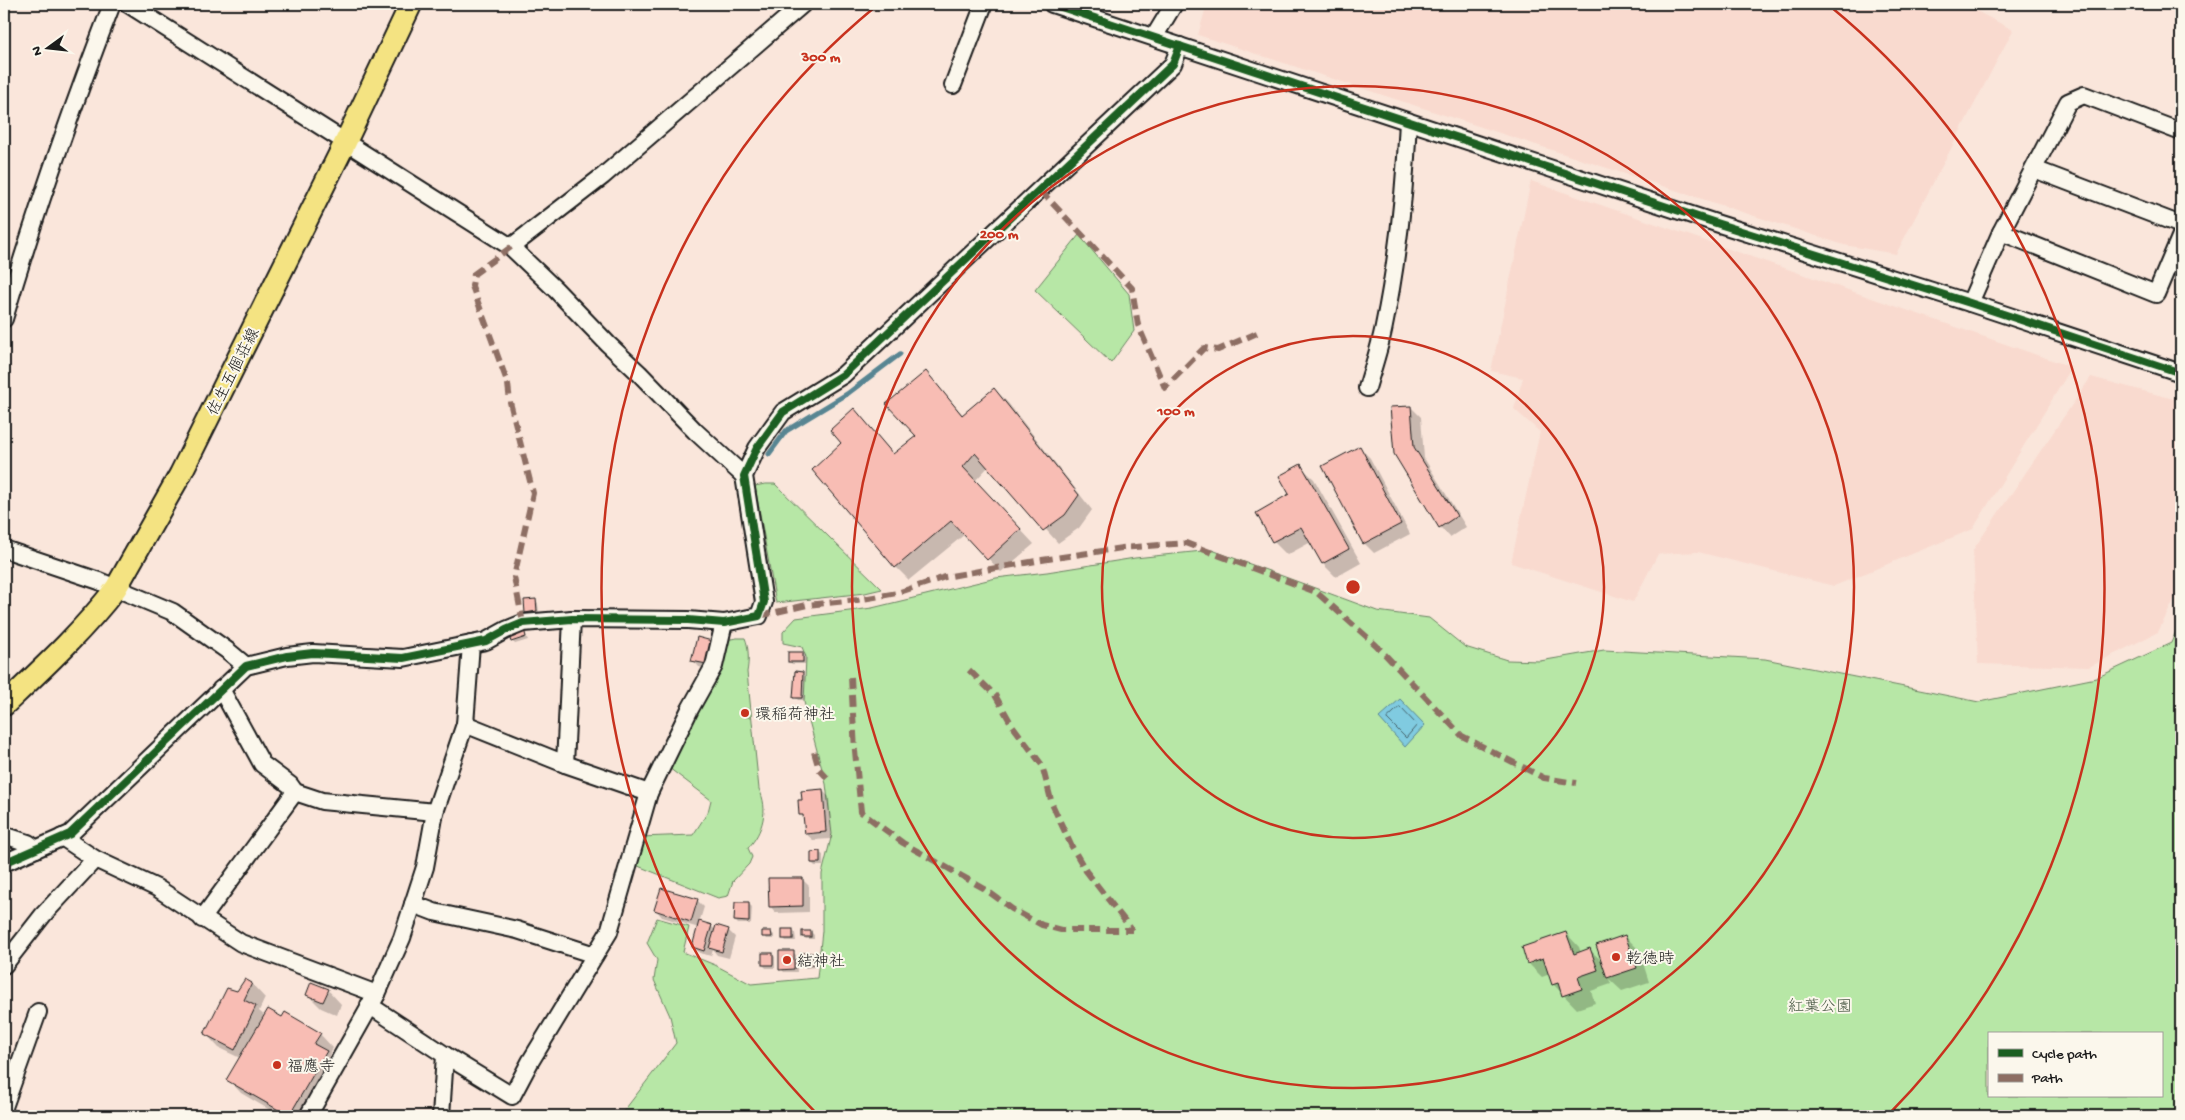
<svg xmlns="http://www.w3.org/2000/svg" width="2185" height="1120" font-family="'Gochi Hand','Klee One',sans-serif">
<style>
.built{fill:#f9dacf}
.green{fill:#b7e7a6;stroke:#6a8261;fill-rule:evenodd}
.water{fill:#80cbe0;stroke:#588592}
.shadow{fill:#0003}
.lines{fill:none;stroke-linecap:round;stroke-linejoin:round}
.shore{stroke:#44626a;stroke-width:1}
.stream{stroke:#588592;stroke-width:5}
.building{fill:#f8bdb4;stroke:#1c1c1c}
.minor-casing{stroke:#1c1c1c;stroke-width:20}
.major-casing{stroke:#1c1c1c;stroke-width:25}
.minor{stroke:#fbf7ec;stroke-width:16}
.major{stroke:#f4e382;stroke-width:21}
.quiet{stroke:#8d6e63;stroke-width:6;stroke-dasharray:12 6;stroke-linecap:butt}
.cycleway-casing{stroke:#fbf7ec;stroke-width:11}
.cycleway{stroke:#1b5e20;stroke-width:8}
.ring{fill:none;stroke:#c8321e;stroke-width:2.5}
.poi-dot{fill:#c8321e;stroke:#fbf7ec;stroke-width:2}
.labels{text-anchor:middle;stroke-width:4;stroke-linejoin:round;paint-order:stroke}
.street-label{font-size:16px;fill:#1c1c1c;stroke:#fbf7ec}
.poi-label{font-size:16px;fill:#1c1c1c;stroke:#fbf7ec;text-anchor:start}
.park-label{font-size:16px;fill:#4a5945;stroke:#fbf7ec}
.centre{fill:#c8321e;stroke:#fbf7ec;stroke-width:2.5}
.ring-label{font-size:15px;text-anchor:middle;font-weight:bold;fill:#c8321e;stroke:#fbf7ec;stroke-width:4;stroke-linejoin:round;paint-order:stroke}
</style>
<rect width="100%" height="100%" fill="#fae6db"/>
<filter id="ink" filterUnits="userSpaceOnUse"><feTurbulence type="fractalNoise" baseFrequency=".02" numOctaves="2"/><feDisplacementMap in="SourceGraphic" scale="10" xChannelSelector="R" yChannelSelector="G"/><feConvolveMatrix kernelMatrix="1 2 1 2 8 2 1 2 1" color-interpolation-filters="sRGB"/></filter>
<g filter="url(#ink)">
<!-- built -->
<g class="built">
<polygon points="1207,4 1963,4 2013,30 1896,254 1844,245 1198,35"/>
<polygon points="1531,181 2072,367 1973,529 1834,586 1698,552 1658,554 1633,602 1511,563 1540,432 1514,409 1523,378 1491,371"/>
<polygon points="2091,377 2181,401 2181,586 2158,632 2089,667 1978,664 1973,550"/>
</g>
<!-- green -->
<g class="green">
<polygon points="1079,235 1129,294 1134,331 1111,363 1035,290"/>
<polygon points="765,484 775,484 882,589 865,593 776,603 755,486"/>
<path d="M1212 550 1377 611 1429 618 1465 647 1507 660 1540 661 1604 650 1765 659 1979 702 2096 678 2171 643 2181 620V1116H620L676 1043 670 1016 654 980 657 960 647 943 657 918 689 927 683 952 715 965 751 984 817 978 822 931V874L832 834 826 784 804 702 806 657 802 647 783 643V632L796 618 872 608 996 578 1047 572 1135 558ZM1989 1034H2161V1096H1989Z"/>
<path d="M737 638H745C749 647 749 662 747 672L759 789C769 809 763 832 748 848L752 857 749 864 733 881 728 896 718 898 633 864 640 837 693 835 708 812 711 800 669 768 725 640Z"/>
</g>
<!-- water -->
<polygon class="water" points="1400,699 1425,725 1405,747 1379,718"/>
<!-- shadow -->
<g class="shadow">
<polygon points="926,373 964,416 994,389 1008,403 1092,510 1079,528 1058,543 989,466 975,481 1034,544 1001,572 965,534 909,580 896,567 842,443 854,410 894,455 918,436"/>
<polygon points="1411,407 1421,417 1424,458 1466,527 1450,537 1440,527 1395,454"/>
<polygon points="1360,448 1370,458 1410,534 1374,553 1364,543"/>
<polygon points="1300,466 1314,479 1361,563 1336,577 1323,564 1311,542 1287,555 1274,542 1258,513 1290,495"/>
<polygon points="535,600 538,603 539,614 530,615 527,612"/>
<polygon points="523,630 528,640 515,644 512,641"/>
<polygon points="698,639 714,670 699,667 693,660"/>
<polygon points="803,653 806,656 805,664 792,664 789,661"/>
<polygon points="802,673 805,676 804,700 798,700 795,697"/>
<polygon points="747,711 750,714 751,718 746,718 743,716"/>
<polygon points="822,790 829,797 832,839 813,840 806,834 805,819 801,814 803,801"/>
<polygon points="820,853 823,855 823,866 815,866 812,863"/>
<polygon points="802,879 809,886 809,912 776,913 770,906"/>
<polygon points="697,900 704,907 699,923 711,926 716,931 728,930 735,937 729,958 717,955 713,950 711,956 700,953 693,947 699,928 662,917 656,910"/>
<polygon points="749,904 752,907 751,924 738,924 735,921"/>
<polygon points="792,930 795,933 796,941 786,941 783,938"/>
<polygon points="771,932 774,935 774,939 767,939 764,936"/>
<polygon points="811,932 814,935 814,939 806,939 803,936"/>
<polygon points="1566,933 1579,947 1581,953 1590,950 1603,962 1625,936 1639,950 1649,982 1622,991 1609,979 1611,984 1591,991 1595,1003 1577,1009 1553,984 1550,974 1542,977 1528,963"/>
<polygon points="793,952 796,955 797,972 784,972 781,969"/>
<polygon points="772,954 775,957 775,968 766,968 763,965"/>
<polygon points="812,954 815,957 815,967 805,968 802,965"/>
<polygon points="245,981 252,984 265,998 259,1011 265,1016 282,1019 320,1034 333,1048 329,1055 340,1066 310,1116 280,1116 241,1093 228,1079 240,1058 219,1048 206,1034"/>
<polygon points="328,990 341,1004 337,1015 321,1008 308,995"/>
</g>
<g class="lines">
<!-- shore -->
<polygon class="shore" points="1400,707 1417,725 1406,738 1387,719"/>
<!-- stream -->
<polyline class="stream" points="769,454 786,431 847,394 900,354"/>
</g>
<!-- building -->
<g class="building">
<polygon points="926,371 962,415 994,388 1079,495 1065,515 1043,531 975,453 963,467 1021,529 987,560 951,521 895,568 812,470 841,443 830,430 854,408 893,454 916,436 886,404"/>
<polygon points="1411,406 1414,447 1457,516 1439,528 1394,454 1390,407"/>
<polygon points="1360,446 1401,524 1363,544 1322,466"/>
<polygon points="1301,464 1349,549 1322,564 1301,527 1272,542 1256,513 1289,494 1279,476"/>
<polygon points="536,599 537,611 525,613 524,600"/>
<polygon points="524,629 526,637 511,642 508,633"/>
<polygon points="697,637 712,641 707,664 691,661"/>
<rect x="788" y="652" width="15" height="10"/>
<polygon points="795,671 803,672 802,698 793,698"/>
<polygon points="747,709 748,715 742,716 741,710"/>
<polygon points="823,789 826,832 805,834 803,815 799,815 798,800 802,800 801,791"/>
<polygon points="820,851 820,863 811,863 811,852"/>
<polygon points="768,878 803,878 803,906 769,907"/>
<polygon points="661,888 698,899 691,922 654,910"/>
<polygon points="735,902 749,902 749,922 734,921"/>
<polygon points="699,921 712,925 704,951 692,947"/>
<polygon points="716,925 729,929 722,952 709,948"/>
<rect x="782" y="929" width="11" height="10"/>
<polygon points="762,931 771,931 772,937 762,937"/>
<rect x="802" y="931" width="9" height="6"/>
<polygon points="1566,932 1574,954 1590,948 1598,970 1578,977 1582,989 1562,996 1558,983 1552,985 1543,958 1527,964 1522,947"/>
<polygon points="1625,935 1637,968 1607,978 1596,945"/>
<polygon points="779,951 794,951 794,969 779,970"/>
<rect x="762" y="953" width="11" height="12"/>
<rect x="801" y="953" width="11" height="12"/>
<polygon points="245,979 252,983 244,1000 256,1006 235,1050 204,1034 227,988 237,991"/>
<polygon points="311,982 329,989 323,1002 306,995"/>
<polygon points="268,1009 282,1017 285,1012 321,1033 314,1044 327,1051 289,1116 226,1080"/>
</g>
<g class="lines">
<!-- minor casing -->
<g class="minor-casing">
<g id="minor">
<polyline points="128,4 511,247 555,289 608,344 639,373 695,431 744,476"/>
<polyline points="1052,4 1719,224 1970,303 2181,373"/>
<polyline points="1154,37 1174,4"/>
<polyline points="953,85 984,4"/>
<polyline points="2034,169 2181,225"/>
<polyline points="2001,232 2156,294 2181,235"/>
<polyline points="511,247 603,176 803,4"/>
<polyline points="1970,303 2001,232 2068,102 2084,95 2181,132"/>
<path d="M4 319C35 213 72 108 112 4"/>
<path d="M1367 388C1373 367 1380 347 1384 326 1398 258 1405 190 1408 121"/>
<polyline points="4,549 99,581 173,612 228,651 246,666"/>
<polyline points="465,724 565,764 572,619"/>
<polyline points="565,764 649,793"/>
<polyline points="295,792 322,801 435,812"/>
<polyline points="4,835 28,843 36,849"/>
<polyline points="62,837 95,859 157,888 241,943 377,994"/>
<polyline points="4,863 70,834 246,666 287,656 313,653 403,658 486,641 506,630 523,623 572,619 688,620 724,623 759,616 764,602 744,476 757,448 783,412 843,375 1173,64 1180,46"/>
<polyline points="413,904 434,912 517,930 595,955"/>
<polyline points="202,919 295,792 290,785 262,764 221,689"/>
<polyline points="4,965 43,915 95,859"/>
<polyline points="369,1005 445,1055 441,1116"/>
<polyline points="445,1055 512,1096 530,1062 609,932 649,793 690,709 714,666 724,623"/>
<polyline points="4,1107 38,1012"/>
<polyline points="308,1116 377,994 402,938 425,867 435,812 465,724 471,644"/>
</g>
</g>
<!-- major casing -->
<g class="major-casing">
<path id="major" d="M4 705C43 668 83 631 116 588L180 475 345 143 411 4"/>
</g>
<!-- minor -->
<use href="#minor" class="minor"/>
<!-- major -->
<use href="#major" class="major"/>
<!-- quiet -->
<g class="quiet">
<polyline points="1040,190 1132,288 1138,325 1165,388 1204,348 1218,350 1257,333"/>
<polyline points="511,247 474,274 472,286 508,384 510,402 533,493 514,577 523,623"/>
<polyline points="759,616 807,605 857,600 897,593 945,577 1042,560 1122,548 1186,543 1316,592 1376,645 1462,736 1544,778 1576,783"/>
<polyline points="969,670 995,695 1012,725 1042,765 1052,804 1071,845 1086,871 1132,930"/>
<polyline points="851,677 855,751 861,812 903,843 985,889 1012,909 1042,925 1061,930 1132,930"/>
<polyline points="814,752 819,769 831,782"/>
</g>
<!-- cycleway casing -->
<g class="cycleway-casing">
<g id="cycleway">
<polyline points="1052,4 1719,224 1970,303 2181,373"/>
<polyline points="4,863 70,834 246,666 287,656 313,653 403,658 486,641 506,630 523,623 572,619 688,620 724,623 759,616 764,602 744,476 757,448 783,412 843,375 1173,64 1180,46"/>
</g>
</g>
<!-- cycleway -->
<use href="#cycleway" class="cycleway"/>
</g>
</g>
<!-- distance rings -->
<g class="ring">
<circle cx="1353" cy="587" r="251"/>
<circle cx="1353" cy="587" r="501"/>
<path d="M817 1114A752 752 0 0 1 875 7M1831 7A752 752 0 0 1 1889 1114"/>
</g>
<!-- markers -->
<g class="poi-dot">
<circle cx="745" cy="713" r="5"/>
<circle cx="1616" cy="957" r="5"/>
<circle cx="787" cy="960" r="5"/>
<circle cx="277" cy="1065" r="5"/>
</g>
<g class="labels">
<!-- street labels -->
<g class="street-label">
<text transform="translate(232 371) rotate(-63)" y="6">佐生五個荘線</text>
</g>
<!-- poi labels -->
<g class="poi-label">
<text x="755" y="719">環稲荷神社</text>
<text x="1626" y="963">乾徳時</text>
<text x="797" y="966">結神社</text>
<text x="287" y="1071">福應寺</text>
</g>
<!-- park labels -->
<g class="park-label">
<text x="1820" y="1011">紅葉公園</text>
</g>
</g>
<circle cx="1353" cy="587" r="8" class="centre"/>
<g class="ring-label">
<text x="821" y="61">300 m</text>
<text x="999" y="238">200 m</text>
<text x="1176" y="415">100 m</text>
</g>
<!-- margin -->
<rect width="2185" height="1120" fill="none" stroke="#fbf7ec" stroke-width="20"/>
<rect x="10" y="10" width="2165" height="1100" fill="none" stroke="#1c1c1c" stroke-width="2" filter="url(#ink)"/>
<!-- legend -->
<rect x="1988" y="1032" width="175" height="65" fill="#fbf7ec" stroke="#a29f99"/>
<rect x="1998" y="1049" width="25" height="8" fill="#1b5e20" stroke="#a29f99"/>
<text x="2032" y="1058" font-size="15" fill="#1c1c1c">Cycle path</text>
<rect x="1998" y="1074" width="25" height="8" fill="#8d6e63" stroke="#a29f99"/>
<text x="2032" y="1082" font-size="15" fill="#1c1c1c">Path</text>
<!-- north arrow -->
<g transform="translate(48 48) rotate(255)" stroke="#fbf7ec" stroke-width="4" paint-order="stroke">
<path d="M0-4L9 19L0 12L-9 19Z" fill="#1c1c1c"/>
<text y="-8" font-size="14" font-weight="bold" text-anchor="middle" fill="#1c1c1c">N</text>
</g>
</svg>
